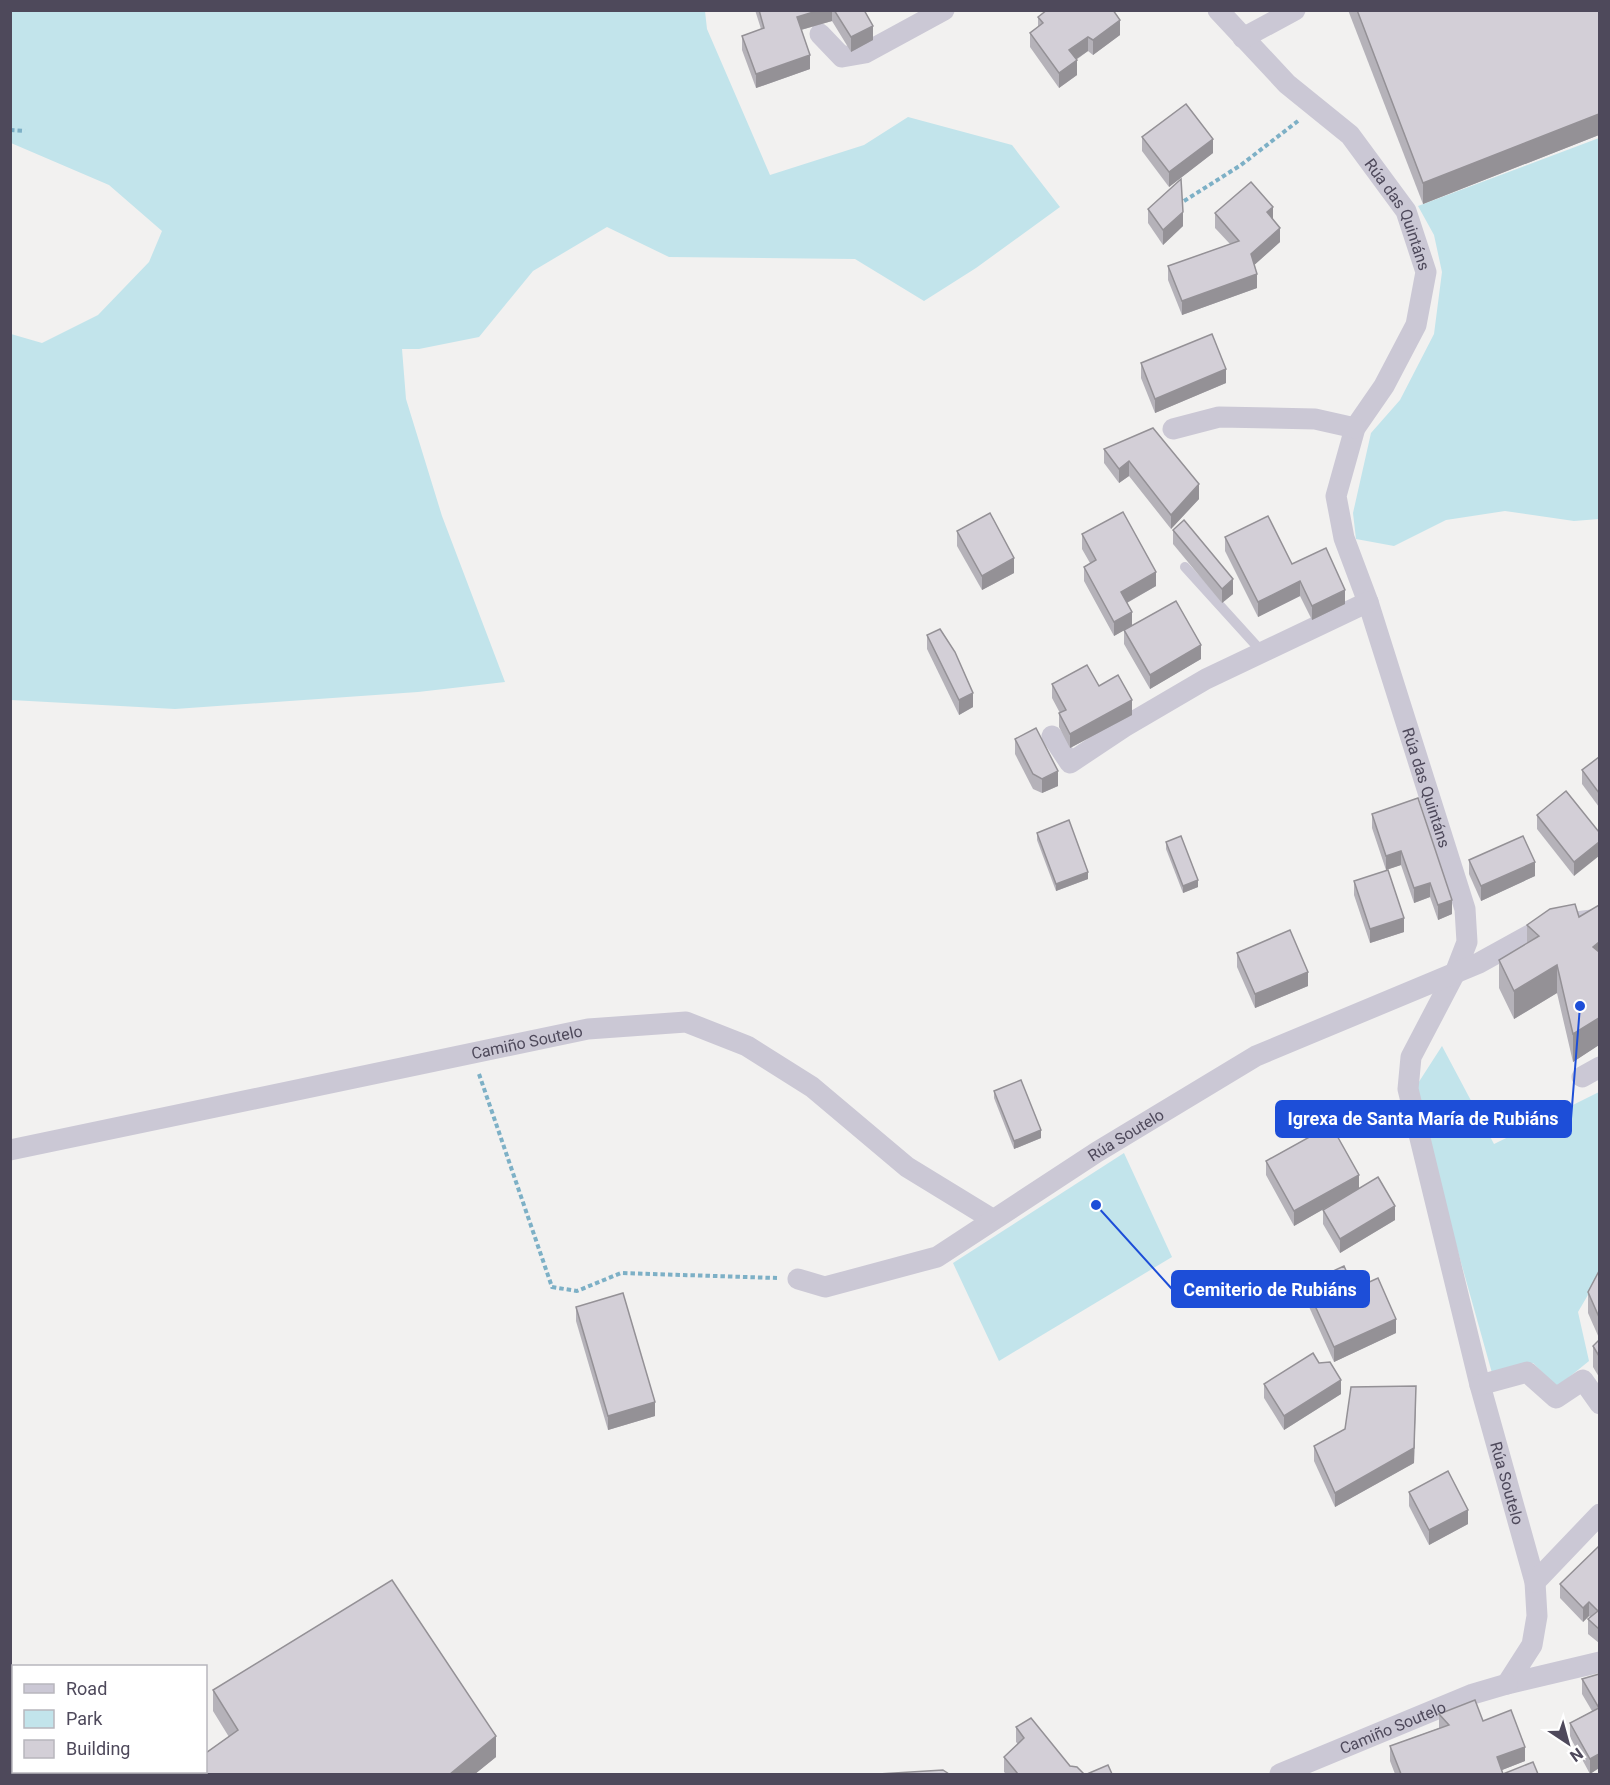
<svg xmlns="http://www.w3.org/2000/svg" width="1610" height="1785" font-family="Roboto,sans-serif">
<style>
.green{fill:#c2e4eb}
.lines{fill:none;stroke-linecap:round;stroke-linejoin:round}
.path{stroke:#7db0c6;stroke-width:4;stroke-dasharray:4.5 3;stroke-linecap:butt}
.lane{stroke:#cbc8d5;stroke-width:10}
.street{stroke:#cbc8d5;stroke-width:21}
.wall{fill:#b5b2b9}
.shaded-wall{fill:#949196}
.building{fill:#d3cfd7;stroke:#949196;stroke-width:1.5}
.labels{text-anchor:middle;stroke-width:6;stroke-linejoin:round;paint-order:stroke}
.street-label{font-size:16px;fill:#4e495b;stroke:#fff}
.leader{fill:none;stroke:#1d4ed8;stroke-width:2}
.callout-dot{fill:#1d4ed8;stroke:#fff;stroke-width:2}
.callout{fill:#1d4ed8;stroke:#1d4ed8;stroke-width:2}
.callout-label{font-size:18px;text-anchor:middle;font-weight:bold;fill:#fff}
</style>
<rect width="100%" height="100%" fill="#f2f1f0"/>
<!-- green -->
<g class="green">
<polygon points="11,10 705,11 707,29 770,175 864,145 908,117 1012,145 1060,207 976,268 924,301 855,259 669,257 607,227 533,271 479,337 419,349 402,349 406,399 442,516 505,682 418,692 175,709 11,700 11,334 42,343 98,315 149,262 162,231 109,185 11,143"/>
<polygon points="1599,138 1599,519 1574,521 1505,511 1446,520 1394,546 1356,539 1353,513 1371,433 1400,400 1434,334 1442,272 1434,235 1418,206"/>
<polygon points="1442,1046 1494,1144 1599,1092 1599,1276 1578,1312 1589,1361 1557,1387 1533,1363 1492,1373 1413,1091"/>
<polygon points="1124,1153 1172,1257 999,1361 953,1263"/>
</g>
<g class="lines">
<!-- path -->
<g class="path">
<polyline points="10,130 25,131"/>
<polyline points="1184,201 1241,165 1298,121"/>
<polyline points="479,1074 552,1287 577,1291 621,1273 777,1278"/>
</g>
<!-- lane -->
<polyline class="lane" points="1185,567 1263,653"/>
<!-- street -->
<g class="street">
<path id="s1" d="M1218 10 1287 84 1350 135 1406 211 1426 272 1416 325 1384 386 1355 428 1336 496 1344 538 1368 602 1465 909 1467 942 1455 973 1411 1057 1408 1089 1480 1385 1535 1582 1537 1616 1532 1645 1507 1684 1600 1662"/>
<polyline points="820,34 842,57 865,53 944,10"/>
<polyline points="1243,38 1295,10"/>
<polyline points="1173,429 1219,417 1315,419 1355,428"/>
<polyline points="1052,736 1070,763 1124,727 1206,679 1368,602"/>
<polyline points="1582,1077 1600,1067"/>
<path id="s2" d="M10 1150 588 1029 686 1022 747 1046 812 1087 907 1167 992 1219"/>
<path id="s3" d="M798 1279 825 1287 937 1257 1097 1152 1256 1056 1479 963 1537 931 1560 924 1600 919"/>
<polyline points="1480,1385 1527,1372 1556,1398 1583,1380 1600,1404"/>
<polyline points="1535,1582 1600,1514"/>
<path id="s4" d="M1280 1774 1473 1694 1507 1684"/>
</g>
</g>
<!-- wall -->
<g class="wall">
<polygon points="755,10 864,10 873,40 851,52 832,21 801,30 810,69 756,88 742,50 742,36 761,29"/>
<polygon points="1348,10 1599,10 1599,135 1423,204"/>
<polygon points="1038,17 1120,35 1093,55 1088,51 1076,60 1077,75 1059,88 1030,47 1030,33 1038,27"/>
<polygon points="1142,137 1213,153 1169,187 1142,151"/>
<polygon points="1148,209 1183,226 1163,245 1148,223"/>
<polygon points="1215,213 1273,219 1280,242 1254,265 1257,288 1182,315 1168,280 1168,266 1230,244 1215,228"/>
<polygon points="1141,363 1226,383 1155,413 1141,378"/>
<polygon points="1104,449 1199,499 1171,529 1129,476 1119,483 1104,463"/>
<polygon points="1173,530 1233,594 1222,603 1173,544"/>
<polygon points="957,531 1014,573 982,590 957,546"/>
<polygon points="1082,534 1156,586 1127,603 1132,626 1201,659 1150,689 1124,644 1124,630 1114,636 1084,581 1084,567 1090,563 1082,549"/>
<polygon points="1225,537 1292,564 1345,604 1312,620 1300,596 1258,617 1225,551"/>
<polygon points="927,635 973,707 959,715 927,649"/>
<polygon points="1052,684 1099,686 1132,715 1070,748 1059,727 1059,713 1060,713 1052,698"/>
<polygon points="1015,739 1058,786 1042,793 1033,789 1015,754"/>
<polygon points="1599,757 1599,807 1582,784 1582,770"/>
<polygon points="1418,798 1452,914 1438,920 1430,897 1414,903 1401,865 1386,870 1372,828 1372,814"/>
<polygon points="1537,815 1599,832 1574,876 1537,829"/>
<polygon points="1037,833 1088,879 1056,891 1037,840"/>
<polygon points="1166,842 1198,887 1183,893 1166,849"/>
<polygon points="1469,860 1535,876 1481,901 1469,874"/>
<polygon points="1354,881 1404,932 1370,943 1354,895"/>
<polygon points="1599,905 1599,1045 1573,1062 1557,993 1514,1019 1499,988 1499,960 1527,943 1527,925 1579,917"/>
<polygon points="1237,953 1308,986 1255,1008 1237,967"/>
<polygon points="994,1091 1041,1138 1014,1149 994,1098"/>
<polygon points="1266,1161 1359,1189 1395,1220 1340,1253 1323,1224 1323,1210 1339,1200 1294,1226 1266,1175"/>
<polygon points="1599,1271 1599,1338 1588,1313 1588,1292"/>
<polygon points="1305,1284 1354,1289 1396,1333 1334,1362 1305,1298"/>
<polygon points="576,1307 655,1416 608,1430 576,1321"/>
<polygon points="1599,1340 1599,1377 1593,1367 1593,1346"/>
<polygon points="1319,1363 1341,1394 1284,1430 1264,1398 1264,1384"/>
<polygon points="1416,1400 1414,1463 1335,1507 1314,1461 1314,1446"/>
<polygon points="1409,1492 1468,1524 1429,1545 1409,1506"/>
<polygon points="1599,1546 1599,1643 1588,1634 1588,1619 1590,1617 1589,1616 1583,1622 1560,1598 1560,1584"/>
<polygon points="1599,1674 1599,1768 1590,1774 1570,1737 1570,1723 1592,1711 1582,1694 1582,1679"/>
<polygon points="213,1690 496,1757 475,1774 174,1774 229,1737 213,1711"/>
<polygon points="1439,1714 1483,1721 1525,1761 1502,1770 1503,1774 1538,1774 1395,1774 1390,1761 1390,1746 1439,1728"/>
<polygon points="1016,1727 1070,1766 1084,1774 1006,1774 1004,1772 1004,1757 1018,1744 1016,1742"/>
</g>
<!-- shaded-wall -->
<g class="shaded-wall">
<polygon points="820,10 832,10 832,21 797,31 797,17"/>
<polygon points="1120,20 1120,35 1093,55 1093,40"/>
<polygon points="873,26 873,40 851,52 851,37"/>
<polygon points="1088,37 1088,51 1069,64 1069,50"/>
<polygon points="810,55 810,69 756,88 756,74"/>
<polygon points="1077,60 1077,75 1059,88 1059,73"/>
<polygon points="1599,114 1599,135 1423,204 1423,183"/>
<polygon points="1213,139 1213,153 1169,187 1169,172"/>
<polygon points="1273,207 1273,221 1267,212"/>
<polygon points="1183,212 1183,226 1163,245 1163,230"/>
<polygon points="1280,228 1280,242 1251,268 1251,254"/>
<polygon points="1257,274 1257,288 1182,315 1182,301"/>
<polygon points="1226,369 1226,383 1155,413 1155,399"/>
<polygon points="1129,461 1129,476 1119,483 1119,469"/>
<polygon points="1199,484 1199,499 1171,529 1171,515"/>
<polygon points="1014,558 1014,573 982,590 982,576"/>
<polygon points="1156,572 1156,586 1121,606 1121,592"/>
<polygon points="1233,579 1233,594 1222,603 1222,589"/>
<polygon points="1300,581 1300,596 1258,617 1258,602"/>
<polygon points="1345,590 1345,604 1312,620 1312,606"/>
<polygon points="1132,612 1132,626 1114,636 1114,622"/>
<polygon points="1201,645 1201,659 1150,689 1150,675"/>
<polygon points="973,693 973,707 959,715 959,700"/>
<polygon points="1132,700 1132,715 1070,748 1070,734"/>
<polygon points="1058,771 1058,786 1042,793 1042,779"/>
<polygon points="1599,842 1599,856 1574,876 1574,862"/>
<polygon points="1401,851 1401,865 1386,870 1386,856"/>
<polygon points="1535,862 1535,876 1481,901 1481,886"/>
<polygon points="1088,872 1088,879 1056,891 1056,884"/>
<polygon points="1198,880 1198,887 1183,893 1183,886"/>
<polygon points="1430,883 1430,897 1414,903 1414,888"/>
<polygon points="1452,900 1452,914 1438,920 1438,905"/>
<polygon points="1404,918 1404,932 1370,943 1370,929"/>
<polygon points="1599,942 1599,970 1593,947"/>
<polygon points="1557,965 1557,993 1514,1019 1514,991"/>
<polygon points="1308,972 1308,986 1255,1008 1255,994"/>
<polygon points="1599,1018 1599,1045 1573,1062 1573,1034"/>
<polygon points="1041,1130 1041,1138 1014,1149 1014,1141"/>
<polygon points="1359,1175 1359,1189 1294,1226 1294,1211"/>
<polygon points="1395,1206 1395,1220 1340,1253 1340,1239"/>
<polygon points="1396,1319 1396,1333 1334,1362 1334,1347"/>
<polygon points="1341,1380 1341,1394 1284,1430 1284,1416"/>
<polygon points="1416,1386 1414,1463 1335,1507 1335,1493"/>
<polygon points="655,1402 655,1416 608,1430 608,1416"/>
<polygon points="1468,1510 1468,1524 1429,1545 1429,1530"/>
<polygon points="1589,1602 1589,1616 1583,1622 1583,1608"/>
<polygon points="496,1736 496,1757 475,1774 450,1774"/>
<polygon points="1525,1747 1525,1761 1497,1772 1497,1757"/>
<polygon points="1599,1754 1599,1768 1590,1774 1590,1759"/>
</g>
<!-- building -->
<g class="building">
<polygon points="759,10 820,10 797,17 810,55 756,74 742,36 764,28"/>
<polygon points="834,10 864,10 873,26 851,37"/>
<polygon points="1047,10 1113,10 1120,20 1093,40 1088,37 1069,50 1077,60 1059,73 1030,33 1043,23 1038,17"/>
<polygon points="1357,10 1599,10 1599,114 1423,183"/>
<polygon points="1186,104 1213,139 1169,172 1142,137"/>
<polygon points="1181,179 1183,212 1163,230 1148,209"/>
<polygon points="1251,182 1273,207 1267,212 1280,228 1251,254 1257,274 1182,301 1168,266 1239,241 1215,213"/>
<polygon points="1212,334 1226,369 1155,399 1141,363"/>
<polygon points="1153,428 1199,484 1171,515 1129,461 1119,469 1104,449"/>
<polygon points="1123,512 1156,572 1121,592 1132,612 1114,622 1084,567 1096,560 1082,534"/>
<polygon points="990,513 1014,558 982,576 957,531"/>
<polygon points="1268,516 1292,564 1326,548 1345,590 1312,606 1300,581 1258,602 1225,537"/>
<polygon points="1184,520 1233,579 1222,589 1173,530"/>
<polygon points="1176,601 1201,645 1150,675 1124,630"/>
<polygon points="940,629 955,652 973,693 959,700 927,635"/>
<polygon points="1087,665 1099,686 1118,675 1132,700 1070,734 1059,713 1066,710 1052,684"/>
<polygon points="1036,728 1058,771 1042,779 1033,774 1015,739"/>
<polygon points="1599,757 1599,793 1582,770"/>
<polygon points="1566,791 1599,832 1599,842 1574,862 1537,815"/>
<polygon points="1418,798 1452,900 1438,905 1430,883 1414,888 1401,851 1386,856 1372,814"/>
<polygon points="1069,820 1088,872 1056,884 1037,833"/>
<polygon points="1181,836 1198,880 1183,886 1166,842"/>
<polygon points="1523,836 1535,862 1481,886 1469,860"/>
<polygon points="1388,870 1404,918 1370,929 1354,881"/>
<polygon points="1575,904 1579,917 1599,905 1599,942 1593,947 1599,952 1599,1018 1573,1034 1557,965 1514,991 1499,960 1539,936 1527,925 1550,909"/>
<polygon points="1290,930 1308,972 1255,994 1237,953"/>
<polygon points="1021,1080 1041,1130 1014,1141 994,1091"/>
<polygon points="1331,1125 1359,1175 1294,1211 1266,1161"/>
<polygon points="1378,1177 1395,1206 1340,1239 1323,1210"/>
<polygon points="1344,1266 1354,1289 1378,1278 1396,1319 1334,1347 1305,1284"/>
<polygon points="1599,1271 1599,1317 1588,1292"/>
<polygon points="623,1293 655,1402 608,1416 576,1307"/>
<polygon points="1599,1340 1599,1356 1593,1346"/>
<polygon points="1313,1353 1319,1363 1330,1362 1341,1380 1284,1416 1264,1384"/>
<polygon points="1416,1386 1414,1448 1335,1493 1314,1446 1345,1429 1351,1387"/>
<polygon points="1448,1471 1468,1510 1429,1530 1409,1492"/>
<polygon points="1599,1546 1599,1629 1588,1619 1598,1611 1589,1602 1583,1608 1560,1584"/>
<polygon points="392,1580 496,1736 450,1774 174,1774 178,1772 206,1772 206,1753 238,1730 213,1690"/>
<polygon points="1599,1674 1599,1754 1590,1759 1570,1723 1599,1708 1582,1679"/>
<polygon points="1475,1700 1483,1721 1511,1710 1525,1747 1497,1757 1503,1774 1533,1762 1538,1774 1401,1774 1390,1746 1449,1725 1439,1714"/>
<polygon points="1031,1718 1070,1766 1077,1767 1084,1774 1018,1774 1004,1757 1024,1738 1016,1727"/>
<polygon points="1108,1765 1112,1774 1087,1774"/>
<polygon points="943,1770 949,1774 878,1774"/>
</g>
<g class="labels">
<!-- street labels -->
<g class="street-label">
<text dy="6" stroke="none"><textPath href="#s1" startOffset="276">Rúa das Quintáns</textPath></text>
<text dy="6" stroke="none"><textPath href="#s1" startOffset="891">Rúa das Quintáns</textPath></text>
<text dy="6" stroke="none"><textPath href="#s2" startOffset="528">Camiño Soutelo</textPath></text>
<text dy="6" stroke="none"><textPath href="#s3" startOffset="369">Rúa Soutelo</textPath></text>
<text dy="6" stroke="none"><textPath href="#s1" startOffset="1618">Rúa Soutelo</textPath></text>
<text dy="6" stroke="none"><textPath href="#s4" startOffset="122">Camiño Soutelo</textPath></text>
</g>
</g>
<!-- callouts -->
<path class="leader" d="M1580 1006L1571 1119M1096 1205L1172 1289"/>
<g class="callout-dot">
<circle cx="1580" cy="1006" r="6"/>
<circle cx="1096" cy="1205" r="6"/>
</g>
<g class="callout">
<rect x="1276" y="1101" width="295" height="36" rx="6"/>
<rect x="1172" y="1271" width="197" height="36" rx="6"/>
</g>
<g class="callout-label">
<text x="1423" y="1125">Igrexa de Santa María de Rubiáns</text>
<text x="1270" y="1296">Cemiterio de Rubiáns</text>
</g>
<!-- border -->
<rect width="1610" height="1785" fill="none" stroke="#4e495b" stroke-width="24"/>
<!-- legend -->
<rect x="12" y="1665" width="195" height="108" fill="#ffffff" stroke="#b8b6bd" stroke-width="1.5"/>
<rect x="24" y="1684" width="30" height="9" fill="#cbc8d5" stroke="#b8b6bd" stroke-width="1.5"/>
<text x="66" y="1695" font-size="18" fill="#4e495b">Road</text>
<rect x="24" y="1710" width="30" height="18" fill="#c2e4eb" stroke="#b8b6bd" stroke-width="1.5"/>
<text x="66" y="1725" font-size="18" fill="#4e495b">Park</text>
<rect x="24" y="1740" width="30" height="18" fill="#d3cfd7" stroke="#b8b6bd" stroke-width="1.5"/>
<text x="66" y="1755" font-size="18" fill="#4e495b">Building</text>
<!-- north arrow -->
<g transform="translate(1568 1743) rotate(144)" stroke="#ffffff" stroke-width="4.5" paint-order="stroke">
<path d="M0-4.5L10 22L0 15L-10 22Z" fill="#4e495b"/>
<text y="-9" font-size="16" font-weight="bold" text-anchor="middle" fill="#4e495b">N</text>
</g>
</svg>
